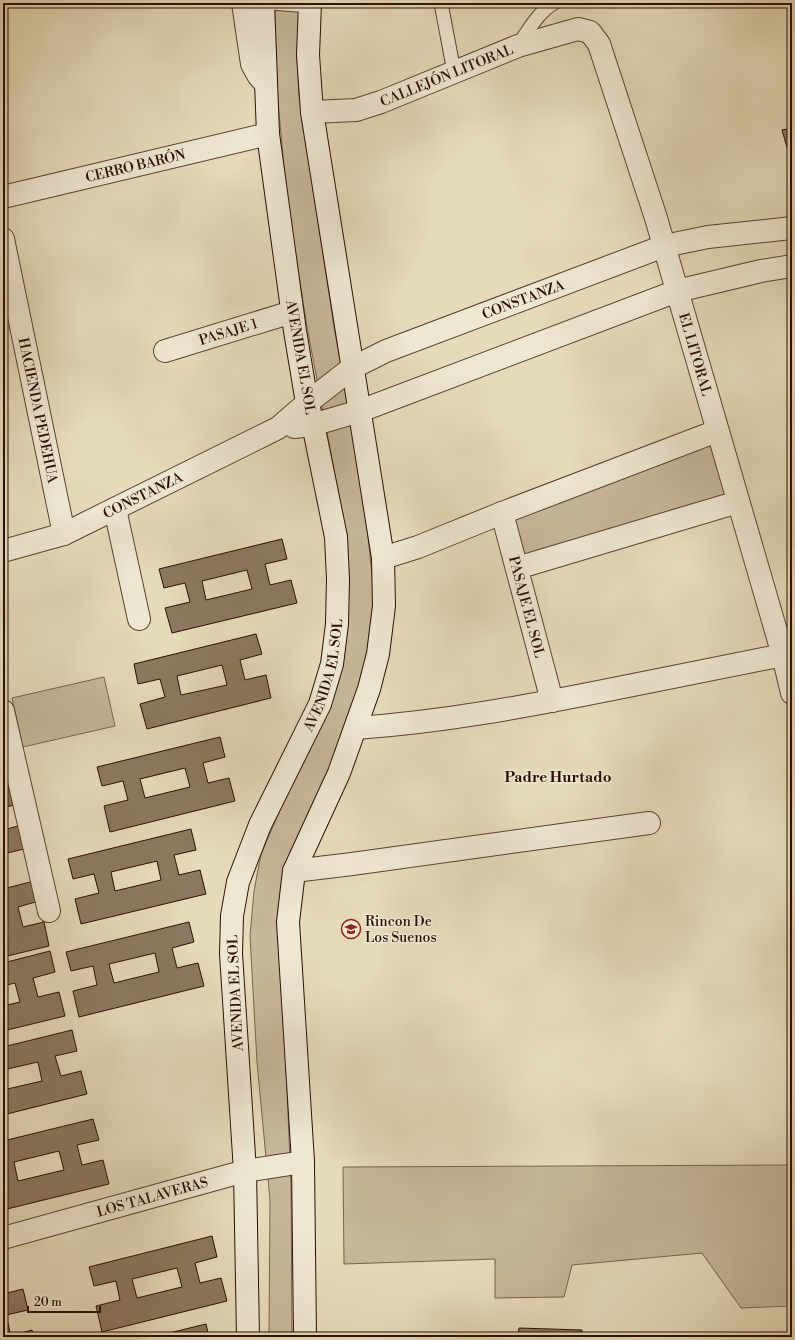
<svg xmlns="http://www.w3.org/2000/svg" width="795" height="1340" font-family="'Libre Bodoni',serif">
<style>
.green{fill:#c6b79a;stroke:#79624d}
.building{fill:#8c7860;stroke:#2c0e00;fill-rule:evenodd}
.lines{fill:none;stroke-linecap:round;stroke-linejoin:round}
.service-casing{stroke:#5a412e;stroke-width:15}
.minor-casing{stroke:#5a412e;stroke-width:24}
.tertiary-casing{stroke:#5a412e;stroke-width:24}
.secondary-casing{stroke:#2c0e00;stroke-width:24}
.service{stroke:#eee7d2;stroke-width:13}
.minor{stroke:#eee7d2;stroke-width:22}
.tertiary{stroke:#eee7d2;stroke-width:22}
.secondary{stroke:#eee7d2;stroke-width:22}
.labels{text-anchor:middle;stroke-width:3;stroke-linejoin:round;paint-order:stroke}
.street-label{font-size:14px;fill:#2c0e00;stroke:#eee7d2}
.poi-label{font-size:14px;fill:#2c0e00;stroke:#eee7d2;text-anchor:start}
.neighbourhood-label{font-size:15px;font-weight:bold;fill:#2c0e00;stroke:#eee7d2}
</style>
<rect width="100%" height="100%" fill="#e5dab9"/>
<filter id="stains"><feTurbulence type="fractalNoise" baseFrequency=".005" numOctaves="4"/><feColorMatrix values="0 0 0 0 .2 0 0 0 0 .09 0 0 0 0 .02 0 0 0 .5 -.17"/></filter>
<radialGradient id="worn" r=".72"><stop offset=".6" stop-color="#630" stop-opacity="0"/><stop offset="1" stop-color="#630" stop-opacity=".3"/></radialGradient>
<!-- green -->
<g class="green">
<polygon points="275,3 299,3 297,59 299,96 334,327 363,490 373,584 372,630 365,670 340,749 311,808 289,857 282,967 291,1186 292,1337 269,1337 270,1200 257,1062 250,936 254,891 261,854 298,769 346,558 340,501 307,327 287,200 278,102 275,29"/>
<polygon points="717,431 738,502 517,568 502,513"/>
<polygon points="104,677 115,726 23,747 12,698"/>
<polygon points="792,1165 792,1306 741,1308 702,1253 572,1265 564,1297 495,1298 495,1259 344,1264 343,1167"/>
</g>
<!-- building -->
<g class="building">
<polygon points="792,128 792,165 782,130"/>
<path d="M282 539 287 559 265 564 270 585 291 580 297 603 172 633 165 608 190 602 185 583 164 588 159 569ZM247 570 252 589 206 600 202 581Z"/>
<path d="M256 634 262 654 240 660 245 680 266 675 271 698 147 729 140 704 165 697 160 679 138 684 134 664ZM222 665 227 685 181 695 177 676Z"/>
<path d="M220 737 225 757 203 763 208 783 229 778 235 801 110 832 104 806 128 800 123 781 102 786 97 767ZM185 768 190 787 145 798 140 779Z"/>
<polygon points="9,785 14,805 3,808 3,786"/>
<polygon points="18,826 24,849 3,854 3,830"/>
<path d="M191 829 196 850 174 855 179 875 200 870 206 894 81 924 75 899 99 893 94 874 73 879 68 859ZM157 861 161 880 115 891 111 872Z"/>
<polygon points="34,881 39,901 18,907 23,927 44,922 49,946 3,957 3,932 4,932 3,926 3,889"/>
<path d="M189 922 194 942 172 948 177 968 198 963 204 986 79 1017 73 991 97 985 93 966 71 971 66 952ZM155 953 159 972 114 983 109 964Z"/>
<polygon points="50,951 55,972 33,978 38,997 59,992 65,1016 3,1031 3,1006 20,1002 15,983 3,986 3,963"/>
<polygon points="72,1030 77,1051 55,1056 61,1076 81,1071 87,1094 3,1115 3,1090 42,1081 38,1062 3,1070 3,1047"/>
<path d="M93 1119 99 1140 77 1145 82 1165 103 1160 109 1184 3 1210V1141ZM59 1151 64 1170 18 1181 14 1162Z"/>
<path d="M212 1236 217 1257 195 1263 200 1283 221 1278 227 1301 102 1332 96 1306 120 1300 116 1281 94 1286 89 1267ZM177 1268 182 1287 137 1298 132 1279Z"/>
<polygon points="23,1289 28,1310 6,1315 11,1336 32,1330 34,1337 3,1337 3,1294"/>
<polygon points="206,1324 209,1337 153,1337"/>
<polygon points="519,1328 582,1330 581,1337 518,1337"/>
</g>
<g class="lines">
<!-- service casing -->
<g class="service-casing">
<g id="service">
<polyline points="271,3 297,5 310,3"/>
<polyline points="441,3 454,72"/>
<path d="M518 45C529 30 538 12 554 3"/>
</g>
</g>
<!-- minor casing -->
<g class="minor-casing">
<g id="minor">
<polyline points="243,3 252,64 258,75 265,83"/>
<path id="s1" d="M312 112 356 110 381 102 518 46 578 29 590 32 599 44 656 218 783 655 792 693"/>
<path id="s2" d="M3 197 268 134"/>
<path id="s3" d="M3 239 64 534"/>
<path id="s4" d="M165 351 292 312"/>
<polyline points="294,427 312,425 360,411 677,291 761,271 792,266"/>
<polyline points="115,509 139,619"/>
<path id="s5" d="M502 513 552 701"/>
<path id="s6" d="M3 551 64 534 278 428 307 403 352 368 386 351 664 246 708 237 792 228"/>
<polyline points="383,558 418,547 502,513 717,431"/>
<polyline points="517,568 738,502"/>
<polyline points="3,711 49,911"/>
<path d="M356 728C443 722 528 706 613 689 670 678 726 666 783 655"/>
<polyline points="294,871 352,864 649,823"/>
</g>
</g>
<!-- tertiary casing -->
<g class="tertiary-casing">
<g id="tertiary">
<path id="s7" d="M3 1238 245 1171 303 1162"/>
</g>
</g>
<!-- secondary casing -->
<g class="secondary-casing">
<g id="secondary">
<path id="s8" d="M248 1337 245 1171 231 954 232 916 238 882 260 825 320 704 332 664 337 624 338 579 336 537 312 419 307 403 295 331 268 134 263 3"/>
<polyline points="305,1337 303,1162 288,922 294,871 339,773 369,689 378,654 384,606 383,558 312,112 308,55 310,3"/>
</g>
</g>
<!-- service -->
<use href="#service" class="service"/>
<!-- minor -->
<use href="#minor" class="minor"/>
<!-- tertiary -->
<use href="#tertiary" class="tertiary"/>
<!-- secondary -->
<use href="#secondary" class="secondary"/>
</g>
<!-- icons -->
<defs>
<g id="school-ring" transform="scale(1)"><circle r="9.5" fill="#eee7d2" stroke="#8f2418" stroke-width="1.5"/><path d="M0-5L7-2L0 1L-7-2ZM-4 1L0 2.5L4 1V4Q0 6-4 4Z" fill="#8f2418"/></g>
</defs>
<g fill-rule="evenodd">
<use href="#school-ring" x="351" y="929"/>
</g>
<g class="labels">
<!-- street labels -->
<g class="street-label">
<text dy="5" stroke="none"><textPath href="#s1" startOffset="141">CALLEJÓN LITORAL</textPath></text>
<text dy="5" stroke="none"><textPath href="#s2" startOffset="136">CERRO BARÓN</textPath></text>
<text dy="5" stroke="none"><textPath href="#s6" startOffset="582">CONSTANZA</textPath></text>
<text dy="5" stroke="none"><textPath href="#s4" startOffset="66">PASAJE 1</textPath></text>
<text dy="5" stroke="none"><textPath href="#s1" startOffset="633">EL LITORAL</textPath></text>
<text transform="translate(301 357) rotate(80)" y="5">AVENIDA EL SOL</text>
<text dy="5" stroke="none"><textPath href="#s3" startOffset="175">HACIENDA PEDEHUA</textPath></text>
<text dy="5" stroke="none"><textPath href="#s6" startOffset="151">CONSTANZA</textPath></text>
<text dy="5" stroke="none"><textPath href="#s5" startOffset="97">PASAJE EL SOL</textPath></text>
<text dy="5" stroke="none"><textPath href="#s8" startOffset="681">AVENIDA EL SOL</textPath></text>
<text transform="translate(235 993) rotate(-93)" y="5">AVENIDA EL SOL</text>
<text dy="5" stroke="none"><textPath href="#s7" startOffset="155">LOS TALAVERAS</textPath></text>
</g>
<!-- poi labels -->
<g class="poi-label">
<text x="365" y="926">Rincon De<tspan x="365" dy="16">Los Suenos</tspan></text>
</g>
<!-- neighbourhood labels -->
<g class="neighbourhood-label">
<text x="558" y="782">Padre Hurtado</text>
</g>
</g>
<!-- margin -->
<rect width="795" height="1340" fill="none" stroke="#e5dab9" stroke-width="16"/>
<rect x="4" y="4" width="787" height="1332" fill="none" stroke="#2c0e00" stroke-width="2"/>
<rect x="8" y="8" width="779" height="1324" fill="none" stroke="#2c0e00"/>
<!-- scale -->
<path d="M28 1306v6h72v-6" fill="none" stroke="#2c0e00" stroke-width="2"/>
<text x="34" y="1306" font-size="12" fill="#2c0e00" stroke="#eee7d2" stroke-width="3" paint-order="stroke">20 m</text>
<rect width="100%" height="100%" filter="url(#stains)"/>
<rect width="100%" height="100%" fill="url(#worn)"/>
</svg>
